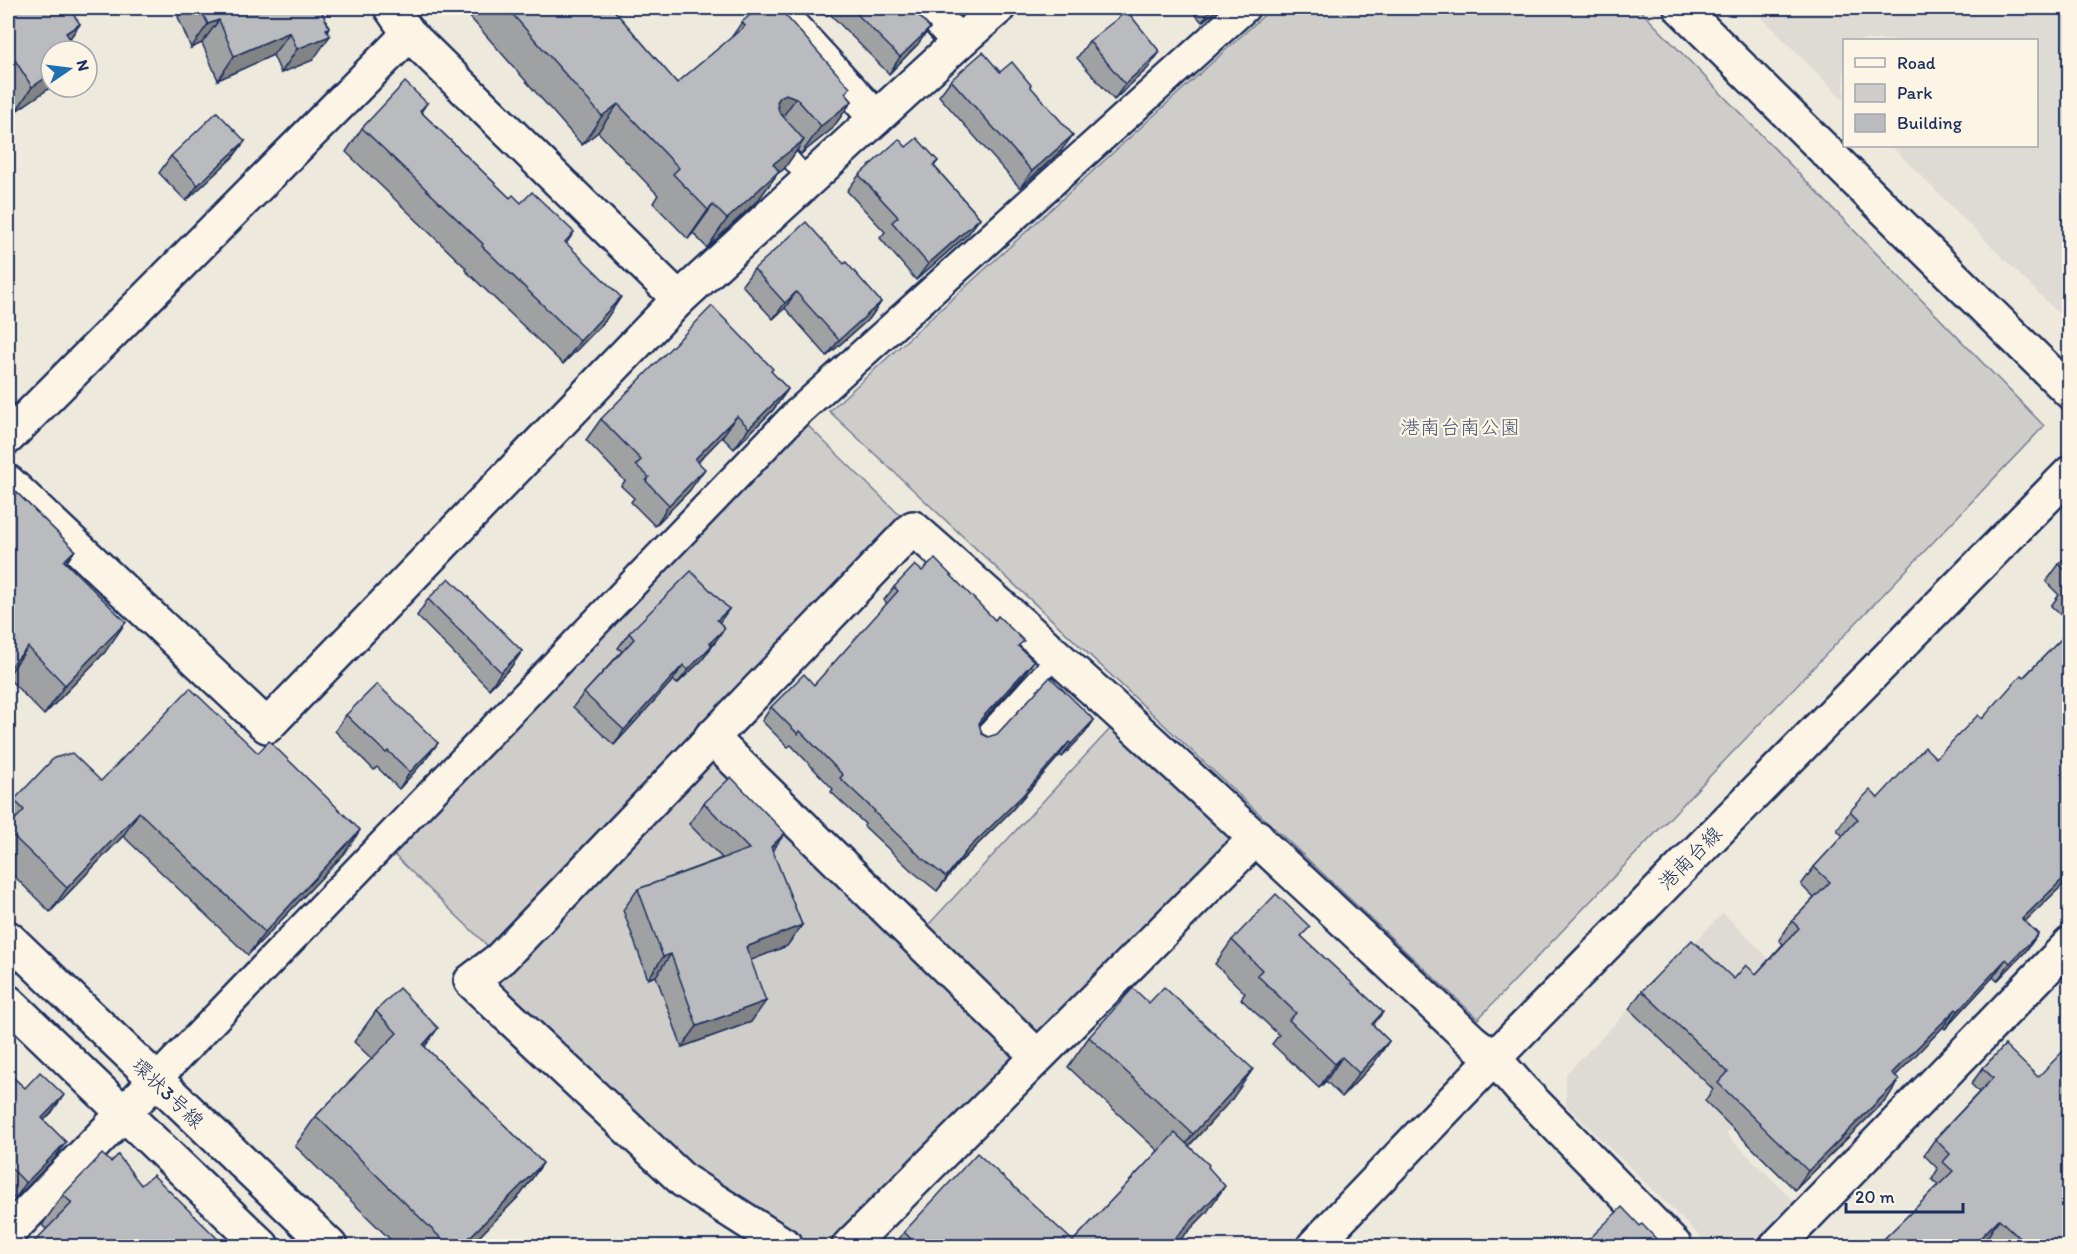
<svg xmlns="http://www.w3.org/2000/svg" width="2077" height="1254" font-family="Itim,'Klee One',sans-serif">
<style>
.built{fill:#dedbd4}
.green{fill:#cfcdca;stroke:#757e94;stroke-width:1.5}
.lines{fill:none;stroke-linecap:round;stroke-linejoin:round}
.service-casing{stroke:#1b2f5e;stroke-width:22}
.pedestrian-casing{stroke:#1b2f5e;stroke-width:33}
.minor-casing{stroke:#1b2f5e;stroke-width:38}
.tertiary-casing{stroke:#1b2f5e;stroke-width:38}
.service{stroke:#fcf5e5;stroke-width:18}
.pedestrian{stroke:#fcf5e5;stroke-width:28}
.minor{stroke:#fcf5e5;stroke-width:33}
.tertiary{stroke:#fcf5e5;stroke-width:33}
.wall{fill:#a0a1a3;stroke:#1b2f5e;stroke-width:1.5}
.shaded-wall{fill:#828385;stroke:#1b2f5e;stroke-width:1.5}
.building{fill:#babbbe;stroke:#1b2f5e;stroke-width:1.5}
.labels{text-anchor:middle;stroke-width:4.5;stroke-linejoin:round;paint-order:stroke}
.park-label{font-size:20px;fill:#485679;stroke:#fcf5e5}
.street-label{font-size:20px;fill:#1b2f5e;stroke:#fcf5e5}
</style>
<rect width="100%" height="100%" fill="#eee9dd"/>
<filter id="ink" filterUnits="userSpaceOnUse"><feTurbulence type="fractalNoise" baseFrequency=".0167" numOctaves="2"/><feDisplacementMap in="SourceGraphic" scale="12" xChannelSelector="R" yChannelSelector="G"/><feConvolveMatrix kernelMatrix="1 2 1 2 8 2 1 2 1" color-interpolation-filters="sRGB"/></filter>
<g filter="url(#ink)">
<!-- built -->
<g class="built">
<polygon points="1752,8 2069,8 2069,324 1891,146 2036,146 2036,40 1844,40 1844,100"/>
<polygon points="1723,913 1834,1023 1726,1134 1798,1205 1758,1246 1710,1246 1566,1105 1566,1074"/>
</g>
<!-- green -->
<g class="green">
<polygon points="1272,8 1638,8 2044,426 1478,1019 829,411"/>
<polygon points="796,414 913,528 712,738 917,937 1123,715 1257,837 849,1246 786,1246 471,981 500,958 383,844"/>
</g>
<g class="lines">
<!-- service casing -->
<g class="service-casing">
<g id="service">
<polyline points="774,141 808,179"/>
<polyline points="980,740 1058,655"/>
</g>
</g>
<!-- pedestrian casing -->
<g class="pedestrian-casing">
<polyline id="pedestrian" points="155,1081 796,414 1245,8"/>
</g>
<!-- minor casing -->
<g class="minor-casing">
<g id="minor">
<polyline points="391,8 409,34"/>
<polyline points="775,8 876,118"/>
<polyline points="928,8 959,42"/>
<polyline points="8,437 409,34 679,299 959,42 998,8"/>
<polyline points="8,482 267,726 679,299"/>
<polyline points="711,737 1037,1056"/>
<polyline points="8,1233 155,1081"/>
<path d="M786 1246 684 1181 471 981 501 958 913 528C1103 695 1288 867 1472 1041L1494 1058 1522 1090 1675 1246"/>
<polyline points="849,1246 1257,837"/>
<polyline points="1777,1246 2070,944"/>
</g>
</g>
<!-- tertiary casing -->
<g class="tertiary-casing">
<g id="tertiary">
<polyline points="1681,8 2070,392"/>
<polyline points="8,938 330,1246"/>
<polyline points="8,1002 262,1246"/>
<polyline points="1314,1246 1494,1058 2070,473"/>
</g>
</g>
<!-- service -->
<use href="#service" class="service"/>
<!-- pedestrian -->
<use href="#pedestrian" class="pedestrian"/>
<!-- minor -->
<use href="#minor" class="minor"/>
<!-- tertiary -->
<use href="#tertiary" class="tertiary"/>
</g>
<!-- wall -->
<g class="wall">
<polygon points="8,8 80,24 70,38 51,87 16,111 8,98"/>
<polygon points="184,8 320,8 329,27 313,60 281,73 273,55 218,80 202,43 191,48 178,17"/>
<polygon points="462,8 612,8 677,83 731,38 742,22 846,94 852,101 832,129 801,154 797,150 784,169 777,174 759,199 707,248 693,233 688,239 653,203 658,195 598,132 582,145"/>
<polygon points="819,8 912,8 918,44 889,74 829,13 826,16"/>
<polygon points="1189,8 1219,8 1202,22"/>
<polygon points="1089,41 1148,68 1114,100 1077,58"/>
<polygon points="1000,72 1030,87 1061,151 1020,188 939,96 951,80"/>
<polygon points="427,103 421,112 510,198 521,203 574,232 566,244 605,321 563,364 465,270 466,268 346,152 362,128"/>
<polygon points="245,141 233,157 186,201 159,173 171,156"/>
<polygon points="906,147 938,161 934,166 980,218 968,234 916,280 880,238 885,232 847,191 859,175"/>
<polygon points="844,264 881,302 870,318 827,356 785,308 773,319 742,285 754,269"/>
<polygon points="771,372 788,389 773,410 734,449 722,437 698,462 690,490 655,526 631,502 634,498 621,486 625,481 586,440 601,419"/>
<polygon points="8,484 75,550 66,563 105,652 44,715 8,678"/>
<polygon points="2070,553 2070,624 2051,606 2059,595 2046,582 2059,564"/>
<polygon points="922,571 1019,647 1024,675 979,725 982,734 988,737 1094,720 1085,733 1062,757 1060,755 1012,810 958,864 937,891 912,871 864,826 865,824 831,792 833,789 791,745 788,747 762,721 771,707 814,685 887,604 884,600 894,587"/>
<polygon points="428,599 522,651 511,667 489,689 417,616"/>
<polygon points="729,609 719,622 715,643 702,660 677,684 673,680 614,745 573,707 584,693 622,651 618,648 629,633"/>
<polygon points="2070,630 2070,878 2025,921 2038,934 2025,952 1997,981 1993,977 1945,1029 1943,1027 1895,1076 1887,1099 1795,1190 1705,1101 1713,1089 1629,1009 1642,991 1734,979 1756,974 1783,944 1779,940 1792,921 1814,898 1801,885 1814,867 1843,836 1837,830 1850,811 1878,798 1936,758 1982,719"/>
<polygon points="346,715 438,743 426,759 399,789 377,767 374,770 335,731"/>
<polygon points="258,753 360,830 344,854 248,955 123,836 50,912 8,870 8,809 14,800 101,781"/>
<polygon points="704,803 772,851 802,925 787,946 751,960 751,1022 682,1047 656,976 648,979 623,910 638,889 722,858 689,824"/>
<polygon points="1302,937 1383,1012 1373,1025 1389,1041 1373,1064 1342,1097 1326,1081 1319,1088 1272,1044 1279,1035 1241,999 1245,993 1215,964 1232,940"/>
<polygon points="376,1011 425,1047 543,1163 521,1194 470,1246 397,1246 295,1146 316,1116 372,1059 354,1042"/>
<polygon points="1089,1037 1232,1099 1189,1146 1208,1167 1207,1212 1174,1246 894,1246 904,1232 1073,1241 1158,1151 1068,1067"/>
<polygon points="2005,1045 2070,1246 1999,1246 1988,1236 1977,1246 1878,1246 1883,1240 1939,1185 1932,1179 1938,1169 1924,1155 1935,1139 1979,1092 1971,1084 1983,1068"/>
<polygon points="8,1073 52,1112 44,1120 55,1158 15,1199 8,1193"/>
<polygon points="111,1162 141,1185 46,1229 42,1225 63,1195"/>
</g>
<!-- shaded-wall -->
<g class="shaded-wall">
<polygon points="1212,8 1219,8 1202,22"/>
<polygon points="219,20 202,43 191,48 208,24"/>
<polygon points="80,24 63,48 66,33"/>
<polygon points="329,27 320,40 330,36 313,60 281,73 297,49"/>
<polygon points="930,28 918,44 889,74 900,57"/>
<polygon points="290,32 273,55 218,80 234,56"/>
<polygon points="1160,52 1148,68 1114,100 1125,84"/>
<polygon points="51,74 51,87 16,111 32,87"/>
<polygon points="786,94 796,98 776,126 766,123 780,97"/>
<polygon points="852,101 832,129 801,154 821,126"/>
<polygon points="618,104 598,132 582,145 602,116"/>
<polygon points="1073,135 1061,151 1020,188 1032,171"/>
<polygon points="804,140 784,169 777,174 759,199 707,248 727,219 773,164"/>
<polygon points="245,141 233,157 186,201 198,185"/>
<polygon points="713,205 693,233 688,239 708,210"/>
<polygon points="980,218 968,234 916,280 928,264"/>
<polygon points="796,292 785,308 773,319 785,303"/>
<polygon points="621,297 605,321 563,364 580,341"/>
<polygon points="881,302 870,318 827,356 839,340"/>
<polygon points="788,389 773,410 734,449 749,428"/>
<polygon points="737,416 722,437 680,480 695,459"/>
<polygon points="705,469 690,490 655,526 669,505"/>
<polygon points="75,550 54,580 64,561"/>
<polygon points="729,609 719,623 717,620"/>
<polygon points="126,622 105,652 44,715 65,685"/>
<polygon points="725,628 702,660 677,684 688,670 710,643"/>
<polygon points="28,647 8,676 8,669"/>
<polygon points="522,651 511,667 489,689 501,672"/>
<polygon points="1034,661 1024,675 972,732 981,719"/>
<polygon points="683,665 673,680 614,745 624,730"/>
<polygon points="1094,720 1085,733 1062,757 1071,744"/>
<polygon points="1069,742 1060,755 1012,810 958,864 937,891 967,850"/>
<polygon points="438,743 426,759 399,789 410,772"/>
<polygon points="139,812 123,836 50,912 67,888"/>
<polygon points="360,830 344,854 248,955 265,932"/>
<polygon points="785,833 770,854 771,847"/>
<polygon points="2070,872 2070,878 2009,937 2022,919"/>
<polygon points="802,925 787,946 731,968 746,947"/>
<polygon points="2038,934 2025,952 1997,981 2010,963"/>
<polygon points="671,954 656,976 648,979 663,957"/>
<polygon points="2006,959 1993,977 1945,1029 1958,1011"/>
<polygon points="766,1001 751,1022 682,1047 697,1026"/>
<polygon points="1956,1009 1943,1027 1880,1092 1892,1073"/>
<polygon points="438,1028 417,1058 423,1045"/>
<polygon points="1389,1041 1373,1064 1342,1097 1359,1073"/>
<polygon points="1342,1057 1326,1081 1319,1088 1335,1064"/>
<polygon points="1253,1069 1232,1099 1172,1164 1193,1134"/>
<polygon points="1899,1080 1887,1099 1795,1190 1808,1171"/>
<polygon points="64,1095 52,1112 31,1134 42,1118"/>
<polygon points="66,1142 55,1158 15,1199 26,1183"/>
<polygon points="543,1163 521,1194 470,1246 461,1246"/>
<polygon points="1225,1186 1207,1212 1174,1246 1167,1246"/>
<polygon points="1999,1219 1988,1236 1977,1246 1972,1246"/>
</g>
<!-- building -->
<g class="building">
<polygon points="8,8 69,8 80,24 66,33 78,51 51,51 51,74 32,87 8,49"/>
<polygon points="200,8 320,8 329,27 326,29 330,36 297,49 290,32 234,56 219,20 208,24"/>
<polygon points="507,8 612,8 677,83 745,26 742,22 758,8 779,8 850,88 845,93 852,101 821,126 796,98 786,94 780,97 777,102 779,112 804,140 773,164 779,171 727,219 713,205 708,210 673,174 679,168 618,104 602,116"/>
<polygon points="851,8 912,8 930,28 900,57"/>
<polygon points="1127,11 1160,52 1125,84 1089,41"/>
<polygon points="983,52 1000,72 1012,62 1031,85 1030,86 1073,135 1032,171 951,80"/>
<polygon points="405,82 427,103 420,111 510,198 513,195 521,203 532,192 574,232 565,242 621,297 580,341 482,246 483,244 362,128"/>
<polygon points="217,112 245,141 198,185 171,156"/>
<polygon points="917,138 938,161 933,165 980,218 928,264 892,222 898,217 859,175 899,139 906,147"/>
<polygon points="806,222 844,264 846,262 881,302 839,340 796,292 785,303 754,269"/>
<polygon points="712,306 773,369 771,371 788,389 749,428 737,416 695,459 705,469 669,505 646,481 649,477 636,465 641,460 601,419"/>
<polygon points="8,484 75,550 64,561 126,622 65,685 28,647 8,669"/>
<polygon points="2070,553 2070,575 2059,564"/>
<polygon points="935,559 995,620 998,616 1024,641 1018,646 1034,661 981,719 979,724 982,734 988,737 997,734 1050,677 1094,720 1071,744 1069,742 1022,796 967,850 946,877 921,857 874,812 875,811 840,778 843,775 800,731 798,734 771,707 804,674 814,685 898,591 894,587 915,565 922,571"/>
<polygon points="691,571 729,609 717,620 725,628 710,643 712,645 688,670 683,665 624,730 584,693 634,639 629,633"/>
<polygon points="449,578 522,651 501,672 428,599"/>
<polygon points="2070,582 2070,593 2064,588"/>
<polygon points="2070,630 2070,872 2022,919 2038,934 2010,963 2006,959 1958,1011 1956,1009 1892,1073 1899,1080 1808,1171 1718,1083 1728,1072 1642,991 1692,940 1734,979 1746,965 1756,974 1799,928 1792,921 1830,882 1814,867 1858,819 1850,811 1870,790 1878,798 1925,747 1936,758 1978,715 1982,719 2021,675 2024,677"/>
<polygon points="377,684 438,743 410,772 388,751 386,753 346,715"/>
<polygon points="190,688 258,753 269,741 360,830 265,932 139,812 67,888 8,831 8,827 24,810 14,800 54,758 72,753 101,781"/>
<polygon points="731,777 785,833 771,847 802,925 746,947 766,1001 697,1026 671,954 663,957 638,889 749,849 704,803"/>
<polygon points="1276,894 1310,927 1301,936 1383,1012 1372,1024 1389,1041 1359,1073 1342,1057 1335,1064 1289,1020 1296,1013 1257,975 1262,970 1232,940"/>
<polygon points="1164,987 1253,1069 1193,1134 1089,1037 1133,988 1149,1003"/>
<polygon points="399,988 438,1028 423,1045 543,1163 461,1246 449,1246 316,1116 397,1033 376,1011"/>
<polygon points="2070,1044 2070,1246 2028,1246 1999,1219 1972,1246 1884,1246 1886,1244 1883,1240 1953,1171 1943,1162 1950,1154 1935,1139 1993,1078 1983,1068 2005,1045 2038,1077"/>
<polygon points="40,1072 64,1095 42,1118 66,1142 26,1183 8,1165 8,1073 25,1088"/>
<polygon points="1175,1133 1209,1165 1208,1167 1225,1186 1167,1246 911,1246 915,1243 904,1232 977,1153 1073,1241"/>
<polygon points="102,1154 111,1162 118,1155 141,1185 153,1175 225,1246 30,1246 72,1203 63,1195"/>
<polygon points="1622,1207 1640,1226 1642,1224 1663,1246 1582,1246"/>
</g>
</g>
<g class="labels">
<!-- park labels -->
<g class="park-label">
<text x="1460" y="434">港南台南公園</text>
</g>
<!-- street labels -->
<g class="street-label">
<text transform="translate(1690 858) rotate(-45)" y="7">港南台線</text>
<text transform="translate(168 1093) rotate(44)" y="7">環状3号線</text>
</g>
</g>
<!-- margin -->
<rect width="2077" height="1254" fill="none" stroke="#fcf5e5" stroke-width="30"/>
<rect x="15" y="15" width="2047" height="1224" fill="none" stroke="#1b2f5e" stroke-width="2" filter="url(#ink)"/>
<!-- legend -->
<rect x="1843" y="39" width="195" height="108" fill="#fcf5e5" stroke="#a2a6af" stroke-width="1.5"/>
<rect x="1855" y="58" width="30" height="9" fill="#fcf5e5" stroke="#a2a6af" stroke-width="1.5"/>
<text x="1897" y="69" font-size="18" fill="#1b2f5e">Road</text>
<rect x="1855" y="84" width="30" height="18" fill="#cfcdca" stroke="#a2a6af" stroke-width="1.5"/>
<text x="1897" y="99" font-size="18" fill="#1b2f5e">Park</text>
<rect x="1855" y="114" width="30" height="18" fill="#babbbe" stroke="#a2a6af" stroke-width="1.5"/>
<text x="1897" y="129" font-size="18" fill="#1b2f5e">Building</text>
<!-- north arrow -->
<g transform="translate(69 69) rotate(76)"><circle r="28" fill="#fcf5e5" stroke="#a2a6af" stroke-width="1.5"/>
<path d="M0-4.5L10 22L0 15L-10 22Z" fill="#1f6fb2"/>
<text y="-9" font-size="16" font-weight="bold" text-anchor="middle" fill="#1b2f5e">N</text>
</g>
<!-- scale -->
<path d="M1846 1203v9h117v-9" fill="none" stroke="#1b2f5e" stroke-width="3"/>
<text x="1855" y="1203" font-size="18" fill="#1b2f5e" stroke="#fcf5e5" stroke-width="4.5" paint-order="stroke">20 m</text>
</svg>
